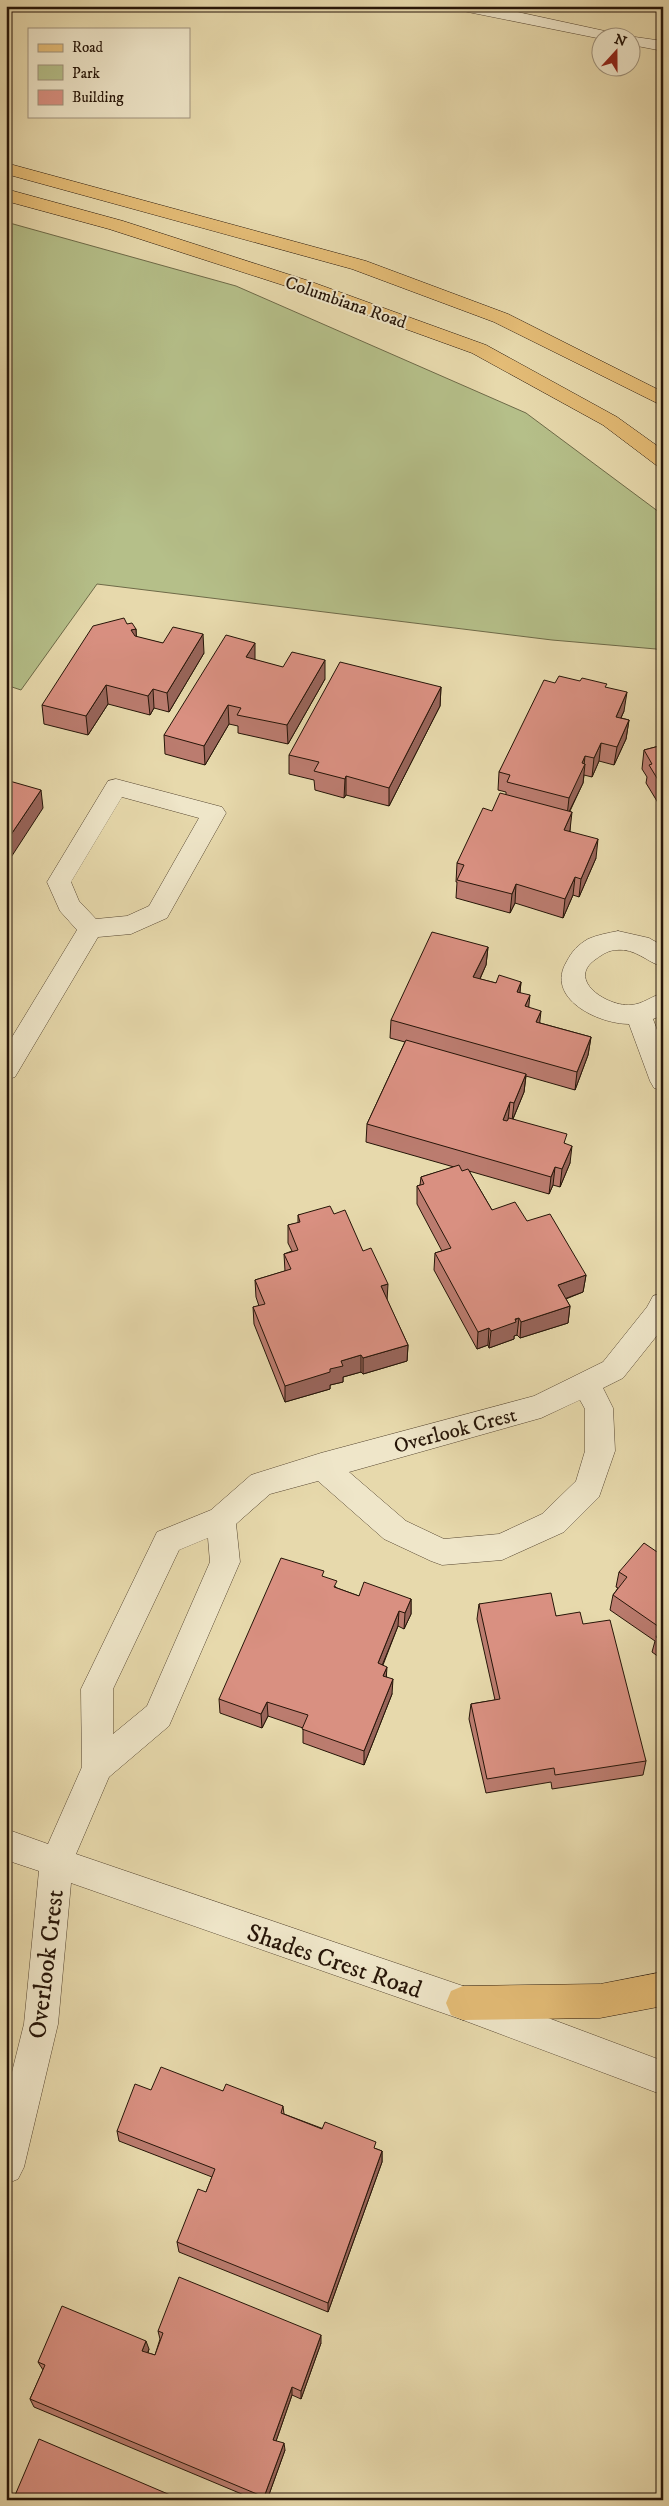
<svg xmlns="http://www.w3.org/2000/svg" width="669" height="2506" font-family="'IM FELL DW Pica',serif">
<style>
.green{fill:#b5bf89;stroke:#6e6a48}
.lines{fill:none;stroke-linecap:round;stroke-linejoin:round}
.minor-casing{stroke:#564631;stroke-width:1}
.major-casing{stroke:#261508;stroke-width:1}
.minor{fill:#efe6c9;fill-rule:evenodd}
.major{fill:#e4bc76;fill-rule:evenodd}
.wall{fill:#bb7c6f;stroke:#261508}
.shaded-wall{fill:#98655a;stroke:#261508}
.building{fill:#d99081;stroke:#261508}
.labels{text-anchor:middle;stroke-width:4;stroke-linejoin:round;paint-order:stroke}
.far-street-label{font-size:18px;fill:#261508;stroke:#efe6c9}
.street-label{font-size:21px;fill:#261508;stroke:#efe6c9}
.near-street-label{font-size:25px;fill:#261508;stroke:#efe6c9}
</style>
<rect width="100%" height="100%" fill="#e7d9ac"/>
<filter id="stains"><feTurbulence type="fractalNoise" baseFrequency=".004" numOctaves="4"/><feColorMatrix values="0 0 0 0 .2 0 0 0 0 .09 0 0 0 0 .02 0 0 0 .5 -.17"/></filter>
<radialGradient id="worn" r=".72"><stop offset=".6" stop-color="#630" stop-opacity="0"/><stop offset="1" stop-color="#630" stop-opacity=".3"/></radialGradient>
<!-- green -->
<polygon class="green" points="6,222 236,286 526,413 663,515 663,652 656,649 552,640 97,584 21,690 6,685"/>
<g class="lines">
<!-- minor casing -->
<g class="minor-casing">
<g id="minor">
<polygon points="455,6 490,6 628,36 663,41 663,51 632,45 632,38 602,38 602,39 463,11 457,10"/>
<path d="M116 779 222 807 226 813 167 918 131 934 98 937 15 1077 6 1080V1047L77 930 60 911 47 882 108 781ZM122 797 199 818 149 906 127 916 96 919 79 901 71 882Z"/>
<path d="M618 931 649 938 663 946V967C647 962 635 948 617 950 609 950 603 954 596 959 565 980 608 1007 631 1005 643 1004 652 996 663 993V1015L653 1019 663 1046V1091L654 1088 650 1081 629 1024C598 1024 544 998 567 961 572 951 578 945 588 939 597 935 608 933 618 931Z"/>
<path d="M663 1293V1328L623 1378 603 1388 613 1408 615 1451 599 1497 564 1532 502 1560 442 1565 431 1561 384 1539 318 1481 270 1494 236 1524 240 1562 169 1726 109 1777 76 1854 463 1986 663 2061V2095L463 2020 71 1883 58 2024 24 2167 18 2179 6 2184V2096L24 2024 39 1871 6 1860V1829L48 1844 82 1767 81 1689 157 1532 211 1510 251 1475 321 1453 534 1396 603 1362 647 1307 653 1296ZM580 1400 585 1409V1451L576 1481 542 1514 499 1534 444 1539 406 1521 349 1472 541 1418ZM208 1538 210 1562 147 1706 113 1734V1689L179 1550Z"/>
</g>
</g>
<!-- major casing -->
<g class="major-casing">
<g id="major">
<polygon points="6,163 366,261 508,314 663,392 663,406 494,322 352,269 6,174"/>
<polygon points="6,189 123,221 309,281 486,345 617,417 663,450 663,466 656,465 603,425 472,353 295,289 109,229 6,201"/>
<polygon points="663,1972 663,2006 600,2018 463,2020 451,2015 446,2003 451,1991 463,1986 600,1984"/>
</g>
</g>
<!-- minor -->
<use href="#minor" class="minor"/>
<!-- major -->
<use href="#major" class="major"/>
</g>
<!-- wall -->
<g class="wall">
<polygon points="127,624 136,629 136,637 204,653 169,712 154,708 150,715 108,704 88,735 44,724 42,705"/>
<polygon points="255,660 325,679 288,744 238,733 238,726 229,724 205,765 165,754 164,735"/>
<polygon points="555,683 606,688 624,711 621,718 629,720 626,739 614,765 599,761 592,777 584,775 583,783 570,811 570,831 596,858 579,897 573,895 563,918 515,903 510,913 456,898 457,882 456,882 457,863 492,811 506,795 506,792 498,790 499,772"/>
<polygon points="441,687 440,706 389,806 346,795 344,798 315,790 314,780 289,774 289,755"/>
<polygon points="663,745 663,811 646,783 647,777 642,769 644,750"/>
<polygon points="488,947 486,965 480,979 496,983 521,982 520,992 529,1007 540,1023 591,1037 588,1055 575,1090 526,1076 524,1092 513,1119 566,1144 570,1163 560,1187 553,1185 549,1194 469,1171 492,1210 527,1221 586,1275 583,1292 566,1299 570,1306 568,1323 520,1338 517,1335 514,1336 514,1339 489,1348 488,1345 477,1349 434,1270 435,1253 442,1251 417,1204 417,1186 420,1185 421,1177 454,1167 366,1142 367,1124 405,1042 390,1038 391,1020"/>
<polygon points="334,1214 363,1251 387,1300 408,1345 407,1361 363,1374 361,1372 343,1377 343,1382 330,1385 330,1389 285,1402 254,1324 253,1307 259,1306 256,1297 255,1280 285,1271 284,1254 292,1251 288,1243 288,1225 298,1223 298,1215"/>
<polygon points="663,1556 663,1660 652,1652 655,1641 610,1610 613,1595 618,1588 616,1587 619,1572"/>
<polygon points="324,1577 337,1588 359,1596 411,1599 411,1614 404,1629 398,1626 383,1665 392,1694 364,1765 303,1743 303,1728 268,1716 262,1728 220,1713 219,1699"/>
<polygon points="479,1604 556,1616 583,1624 646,1761 643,1775 552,1789 551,1782 486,1793 469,1719 471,1704 495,1700 477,1619"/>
<polygon points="151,2090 223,2091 283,2106 284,2114 382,2151 382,2162 328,2312 179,2252 177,2242 206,2192 212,2177 119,2141 117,2131"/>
<polygon points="158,2331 321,2343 301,2399 292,2395 276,2441 285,2450 267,2500 256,2500 34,2407 30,2399 43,2370 38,2362 149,2349 148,2353 155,2355 160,2339"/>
</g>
<!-- shaded-wall -->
<g class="shaded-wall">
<polygon points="136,629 137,648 131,630"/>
<polygon points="203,634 204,653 169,712 167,693"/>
<polygon points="255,643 255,662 246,657"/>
<polygon points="325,660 325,679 288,744 287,725"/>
<polygon points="106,685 108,704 88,735 86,716"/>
<polygon points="441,687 440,706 389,806 389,788"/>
<polygon points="153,689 154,708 150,715 148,696"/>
<polygon points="627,692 624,711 613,735 616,717"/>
<polygon points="228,705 229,724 205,765 204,746"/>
<polygon points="629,720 626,739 614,765 617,747"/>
<polygon points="601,743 599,761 592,777 594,758"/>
<polygon points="585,756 584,766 585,764 583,783 567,816 569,798 582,763"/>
<polygon points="346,776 346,795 344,798 345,779"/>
<polygon points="41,790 43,808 6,865 6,842"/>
<polygon points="572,812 570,830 562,849 564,830"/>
<polygon points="598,839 596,858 579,897 581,879"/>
<polygon points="575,877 573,895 563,918 565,899"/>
<polygon points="516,884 515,903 510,913 512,894"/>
<polygon points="488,947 486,965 472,996 473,977"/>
<polygon points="521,982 519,1000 517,992"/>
<polygon points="530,995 528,1013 525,1006"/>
<polygon points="541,1011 539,1029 536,1022"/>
<polygon points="591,1037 588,1055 575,1090 577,1072"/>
<polygon points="526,1074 524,1092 512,1121 514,1103"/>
<polygon points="510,1102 508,1120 501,1138 503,1120"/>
<polygon points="572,1146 570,1163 560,1187 562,1169"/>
<polygon points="555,1167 553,1185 549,1194 551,1177"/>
<polygon points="586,1275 583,1292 556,1302 558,1285"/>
<polygon points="388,1284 387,1301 381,1286"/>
<polygon points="570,1306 568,1323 520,1338 521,1322"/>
<polygon points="519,1318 517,1335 514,1336 514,1339 489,1348 491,1331"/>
<polygon points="489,1328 488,1345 477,1349 478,1332"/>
<polygon points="408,1345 407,1361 363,1374 363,1358"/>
<polygon points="361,1355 361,1372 343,1377 343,1382 330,1385 330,1389 285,1402 285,1386 330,1369 341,1361"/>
<polygon points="411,1599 411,1614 404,1629 405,1613"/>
<polygon points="399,1611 398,1626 377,1678 378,1663"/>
<polygon points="387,1667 386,1681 383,1676"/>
<polygon points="393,1679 392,1694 364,1765 364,1751"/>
<polygon points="267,1702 268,1716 262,1728 261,1714"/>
<polygon points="382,2151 382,2162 328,2312 328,2303"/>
<polygon points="321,2335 321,2343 301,2399 301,2391"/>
<polygon points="146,2341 149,2349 145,2359 142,2351"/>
<polygon points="292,2387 292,2395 274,2447 273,2440"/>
<polygon points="284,2443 285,2450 267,2500 265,2500 264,2497"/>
</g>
<!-- building -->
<g class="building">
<polygon points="124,618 127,624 132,623 136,629 131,630 135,636 163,643 173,627 203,634 167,693 153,689 148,696 106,685 86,716 42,705 93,626"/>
<polygon points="226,635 255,643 246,657 283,667 292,652 325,660 287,725 237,715 241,708 228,705 204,746 164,735"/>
<polygon points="340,662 441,687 389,788 346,776 345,779 314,771 319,762 289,755"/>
<polygon points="559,676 580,681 582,678 607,684 605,687 627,692 616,717 629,720 617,747 601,743 594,758 585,756 582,763 585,764 569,798 507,782 510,775 499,772 544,680 555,683"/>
<polygon points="663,745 663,788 649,765 652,764 644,750"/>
<polygon points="6,780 41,790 6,842"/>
<polygon points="500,793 572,812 564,830 598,839 581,879 575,877 565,899 516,884 512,894 457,880 464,865 457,863 483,808 492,811"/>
<polygon points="432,932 488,947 473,977 496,983 499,975 521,982 517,992 530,995 525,1006 541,1011 536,1022 591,1037 577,1072 391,1020"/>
<polygon points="406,1040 526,1074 514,1103 510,1102 503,1120 507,1121 509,1118 567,1134 564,1143 572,1146 562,1169 555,1167 551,1177 367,1124"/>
<polygon points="459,1165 462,1171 468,1169 492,1210 515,1202 527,1221 550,1214 586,1275 558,1285 570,1306 521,1322 519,1318 515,1319 516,1322 491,1331 489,1328 478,1332 435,1253 451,1248 417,1186 424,1184 421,1177"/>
<polygon points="330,1206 334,1214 345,1210 363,1251 371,1248 388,1284 381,1286 408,1345 363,1358 361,1355 341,1361 343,1366 330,1369 330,1372 285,1386 253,1307 265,1304 255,1280 291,1269 284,1254 298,1250 288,1225 300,1222 298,1215"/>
<polygon points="644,1543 663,1556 663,1643 656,1637 662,1629 613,1595 627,1577 619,1572"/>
<polygon points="281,1558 324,1571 322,1576 337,1581 334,1587 359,1596 364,1582 411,1599 405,1613 399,1611 378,1663 387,1667 383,1676 393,1679 364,1751 302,1729 308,1715 267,1702 261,1714 219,1699"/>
<polygon points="551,1593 556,1616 580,1612 583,1624 610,1620 646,1761 555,1775 554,1768 487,1779 471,1704 500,1699 479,1604"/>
<polygon points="161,2067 223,2091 226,2084 283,2106 281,2113 322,2129 325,2122 376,2142 374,2148 382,2151 328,2303 177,2242 198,2189 206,2192 215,2169 117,2131 135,2084 151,2090"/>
<polygon points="179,2277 321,2335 301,2391 292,2387 273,2440 284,2443 264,2497 30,2399 45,2365 38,2362 62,2306 146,2341 142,2351 155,2355 163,2333 158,2331"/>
<polygon points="39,2439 182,2500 13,2500"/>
</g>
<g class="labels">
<!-- far-street labels -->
<g class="far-street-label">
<text transform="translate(346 302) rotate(19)" y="6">Columbiana Road</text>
</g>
<!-- street labels -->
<g class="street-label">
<text transform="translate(455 1430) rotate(-15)" y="7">Overlook Crest</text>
</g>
<!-- near-street labels -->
<g class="near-street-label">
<text transform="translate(335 1960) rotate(19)" y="9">Shades Crest Road</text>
<text transform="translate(45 1964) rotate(-83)" y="9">Overlook Crest</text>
</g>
</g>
<!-- margin -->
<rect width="669" height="2506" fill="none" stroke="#e7d9ac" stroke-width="25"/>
<rect x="8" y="8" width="654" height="2491" fill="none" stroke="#261508" stroke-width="2.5"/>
<rect x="12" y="12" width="644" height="2481" fill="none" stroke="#261508"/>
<!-- legend -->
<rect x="28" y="28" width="162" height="90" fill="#efe6c9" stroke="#9f927c"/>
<rect x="38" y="44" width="25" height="8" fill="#e4bc76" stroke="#9f927c"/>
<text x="72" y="52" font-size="15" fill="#261508">Road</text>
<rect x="38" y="65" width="25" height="15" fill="#b5bf89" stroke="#9f927c"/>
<text x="72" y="78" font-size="15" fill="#261508">Park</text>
<rect x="38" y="90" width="25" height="15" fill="#d99081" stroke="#9f927c"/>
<text x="72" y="102" font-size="15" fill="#261508">Building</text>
<!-- north arrow -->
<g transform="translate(616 52) rotate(21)"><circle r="24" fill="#efe6c9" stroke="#9f927c"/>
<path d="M0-4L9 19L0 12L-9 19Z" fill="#8f2418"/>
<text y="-8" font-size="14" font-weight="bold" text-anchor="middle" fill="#261508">N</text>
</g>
<rect width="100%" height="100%" filter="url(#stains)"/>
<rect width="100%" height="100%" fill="url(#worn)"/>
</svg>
